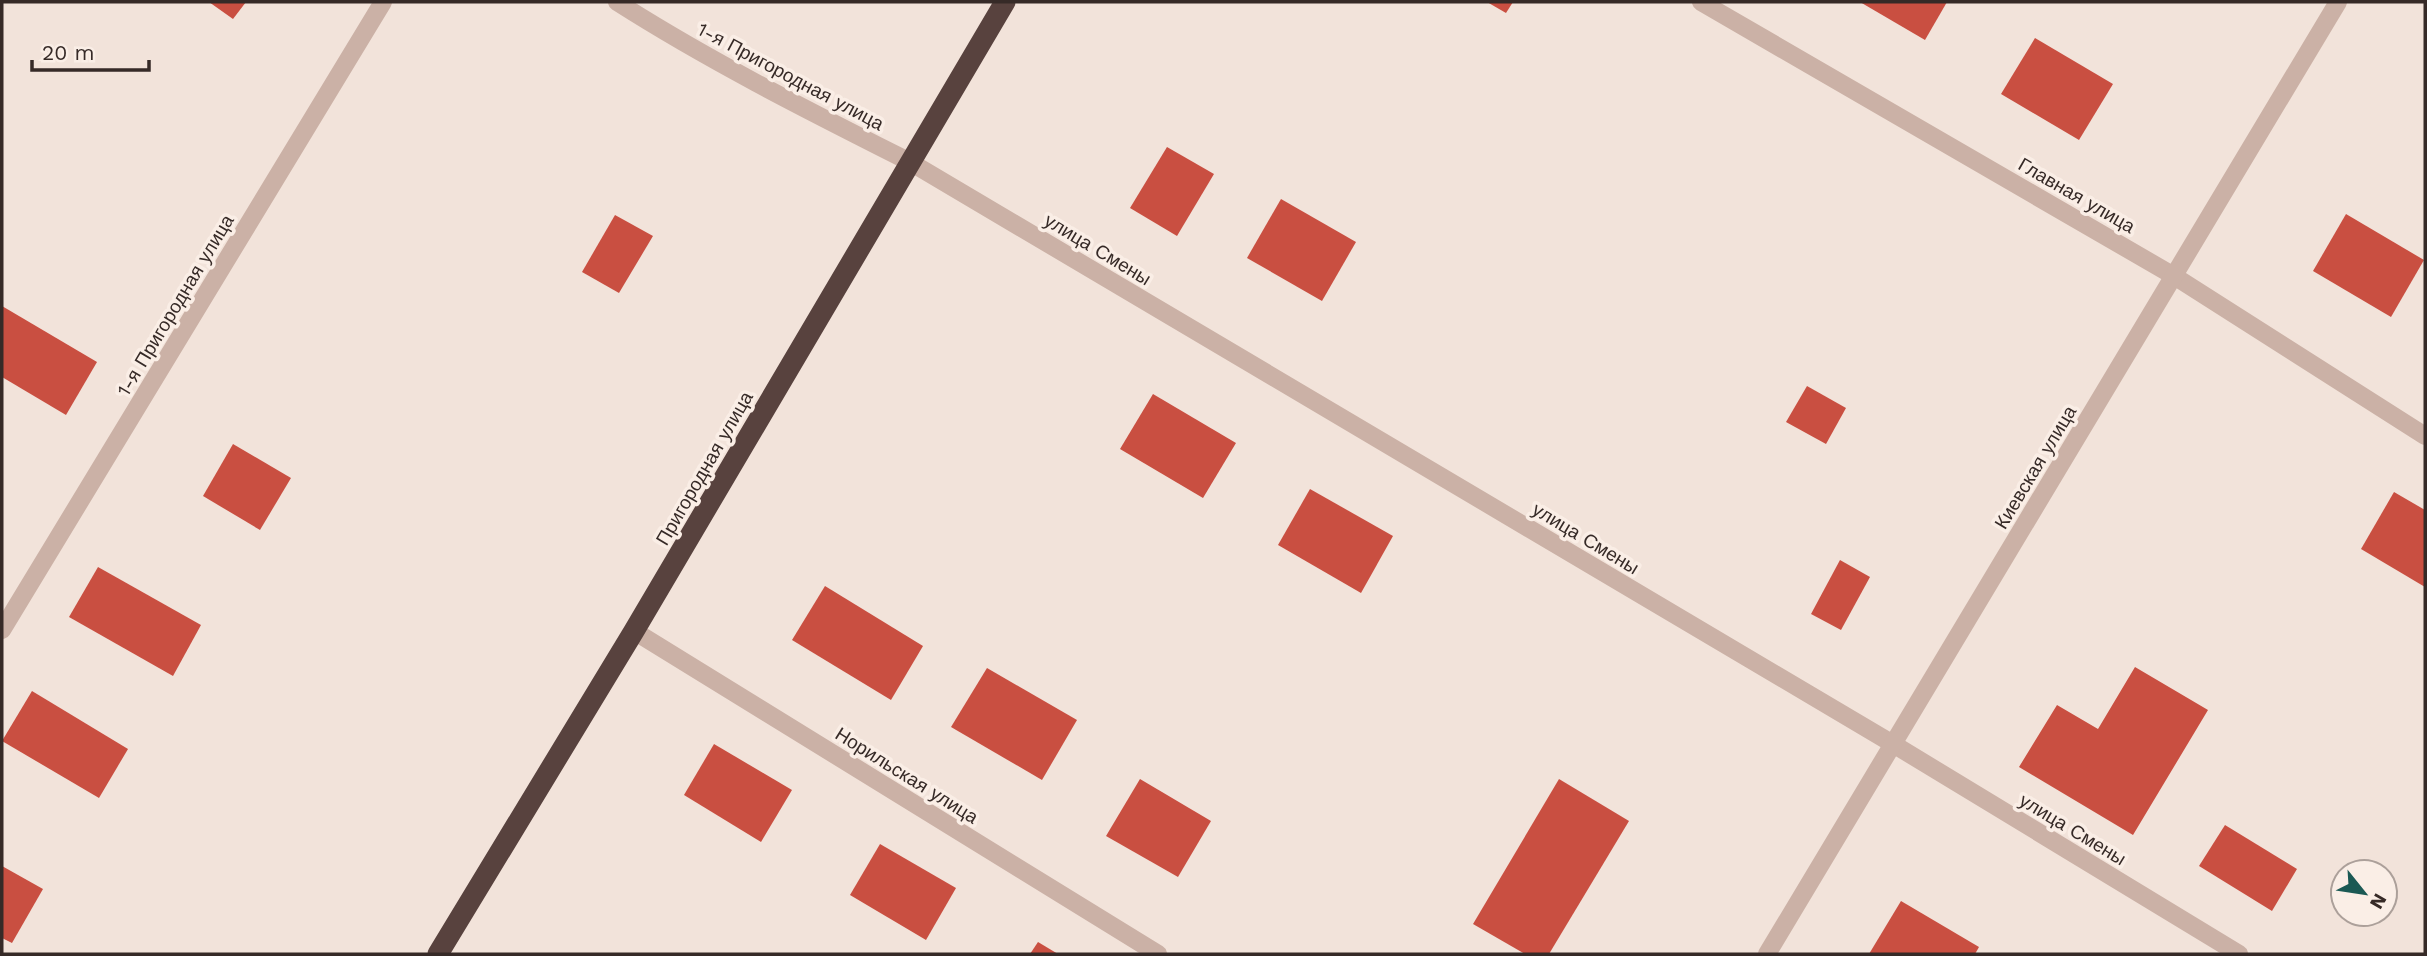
<svg xmlns="http://www.w3.org/2000/svg" width="2427" height="956" font-family="'Work Sans',sans-serif">
<style>
.building{fill:#c94f41}
.lines{fill:none;stroke-linecap:round;stroke-linejoin:round}
.street{stroke:#cbb1a6;stroke-width:18}
.highway{stroke:#58423e;stroke-width:21}
.labels{text-anchor:middle;stroke-width:7;stroke-linejoin:round;paint-order:stroke}
.street-label{font-size:19px;fill:#362a27;stroke:#faeee6}
</style>
<rect width="100%" height="100%" fill="#f2e3da"/>
<!-- building -->
<g class="building">
<polygon points="209,2 246,2 233,19"/>
<polygon points="1487,2 1513,2 1506,13"/>
<polygon points="1860,2 1947,2 1925,40"/>
<polygon points="2035,38 2113,84 2079,140 2001,94"/>
<polygon points="1167,147 1214,174 1177,236 1130,208"/>
<polygon points="1281,199 1356,242 1322,301 1247,258"/>
<polygon points="2346,214 2424,260 2391,317 2313,271"/>
<polygon points="615,215 653,236 619,293 582,272"/>
<polygon points="2,306 97,362 66,415 2,377"/>
<polygon points="1807,386 1846,408 1826,444 1786,422"/>
<polygon points="1153,394 1236,443 1203,498 1120,449"/>
<polygon points="233,444 291,478 260,530 203,496"/>
<polygon points="1310,489 1393,536 1361,593 1278,545"/>
<polygon points="2394,492 2425,510 2425,587 2361,549"/>
<polygon points="1840,560 1870,577 1841,630 1811,614"/>
<polygon points="98,567 201,625 173,676 69,617"/>
<polygon points="825,586 923,646 891,700 792,640"/>
<polygon points="2135,667 2208,710 2133,835 2019,767 2057,705 2098,729"/>
<polygon points="987,668 1077,720 1042,780 951,727"/>
<polygon points="32,691 128,749 99,798 2,741"/>
<polygon points="714,744 792,790 761,842 684,795"/>
<polygon points="1140,779 1211,821 1178,877 1106,836"/>
<polygon points="1559,779 1629,821 1549,954 1525,954 1473,924"/>
<polygon points="2225,825 2297,869 2272,911 2199,866"/>
<polygon points="880,844 956,888 926,940 850,895"/>
<polygon points="2,866 43,889 12,943 2,938"/>
<polygon points="1901,901 1979,947 1975,954 1869,954"/>
<polygon points="1038,942 1058,954 1030,954"/>
</g>
<g class="lines">
<!-- street -->
<g class="street">
<path d="M617 2C711 62 811 112 910 162L1893 744 2239 954"/>
<polyline points="1701,2 2174,276 2425,436"/>
<polyline points="2,630 383,2"/>
<polyline points="634,631 1158,954"/>
<polyline points="1767,954 2338,2"/>
</g>
<!-- highway -->
<polyline class="highway" points="438,954 634,631 1005,2"/>
</g>
<g class="labels">
<!-- street labels -->
<g class="street-label">
<text transform="translate(791 76) rotate(28)" y="7">1-я Пригородная улица</text>
<text transform="translate(2077 195) rotate(30)" y="7">Главная улица</text>
<text transform="translate(1098 249) rotate(31)" y="7">улица Смены</text>
<text transform="translate(175 305) rotate(-59)" y="7">1-я Пригородная улица</text>
<text transform="translate(2035 467) rotate(-59)" y="7">Киевская улица</text>
<text transform="translate(704 468) rotate(-60)" y="7">Пригородная улица</text>
<text transform="translate(1586 538) rotate(31)" y="7">улица Смены</text>
<text transform="translate(907 775) rotate(32)" y="7">Норильская улица</text>
<text transform="translate(2073 829) rotate(31)" y="7">улица Смены</text>
</g>
</g>
<!-- border -->
<rect width="2427" height="956" fill="none" stroke="#362a27" stroke-width="7"/>
<!-- north arrow -->
<g transform="translate(2364 893) rotate(120)"><circle r="33" fill="#faeee6" stroke="#aca09a" stroke-width="2"/>
<path d="M0-5L12 26L0 18L-12 26Z" fill="#1b5954"/>
<text y="-10" font-size="19" font-weight="bold" text-anchor="middle" fill="#362a27">N</text>
</g>
<!-- scale -->
<path d="M32 60v10h117v-10" fill="none" stroke="#362a27" stroke-width="3.5"/>
<text x="42" y="60" font-size="21" fill="#362a27" stroke="#faeee6" stroke-width="5" paint-order="stroke">20 m</text>
</svg>
